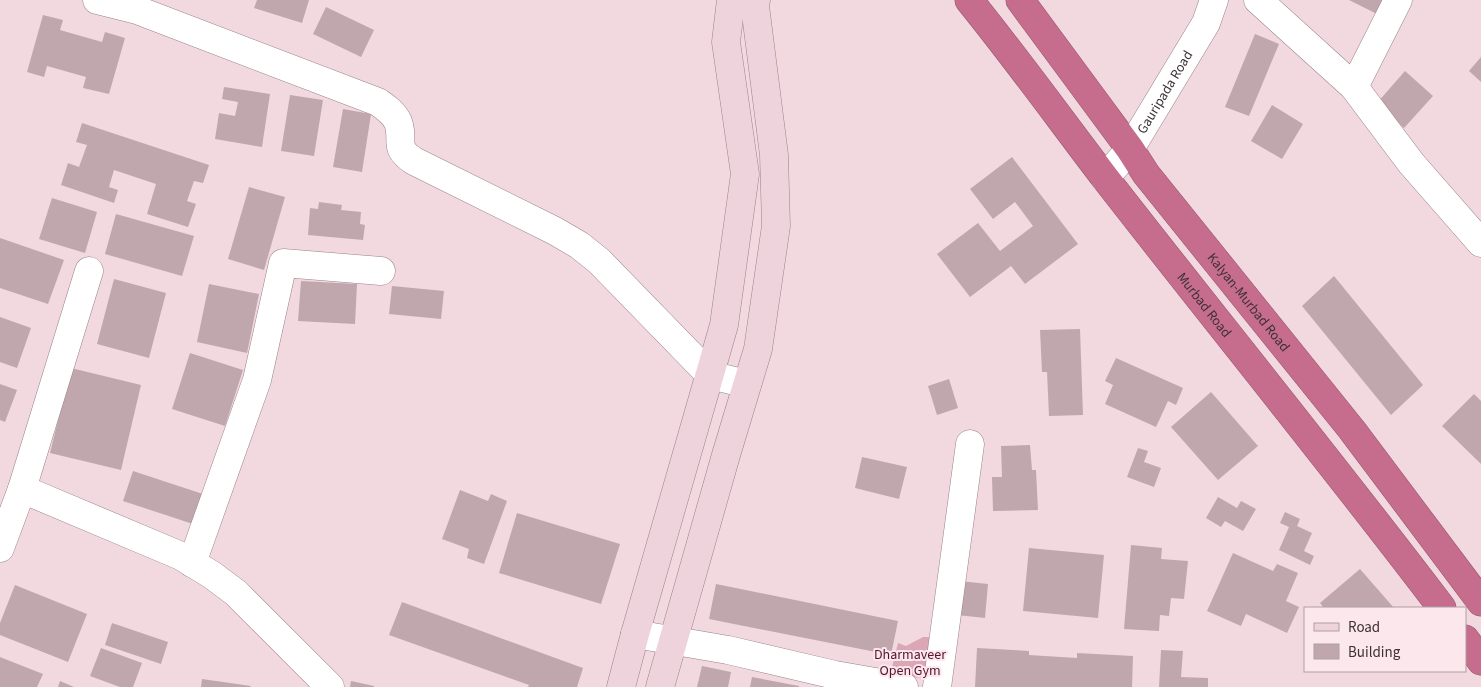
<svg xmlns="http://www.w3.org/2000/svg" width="1481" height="687" font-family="'Source Sans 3',sans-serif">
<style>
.green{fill:#dba7b7}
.building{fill:#c0a7ae}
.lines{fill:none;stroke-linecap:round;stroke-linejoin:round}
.street-casing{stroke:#998288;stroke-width:29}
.secondary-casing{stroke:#998288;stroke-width:29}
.highway-casing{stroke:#95586d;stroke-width:29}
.street{stroke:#fff;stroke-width:28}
.secondary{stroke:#eed3dc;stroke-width:28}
.highway{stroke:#c66c8c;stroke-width:28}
.labels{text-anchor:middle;stroke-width:4;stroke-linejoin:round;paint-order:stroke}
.street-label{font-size:14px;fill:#3b3234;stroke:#fce7ed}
.park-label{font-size:14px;fill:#55132f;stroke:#fce7ed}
</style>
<rect width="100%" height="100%" fill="#f2d9e0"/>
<!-- green -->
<polygon class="green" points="923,637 930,637 926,677 889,679 898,643 906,646"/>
<!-- building -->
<g class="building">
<polygon points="257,0 309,0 302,23 254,8"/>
<polygon points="1349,0 1384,0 1377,14"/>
<polygon points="326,7 374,30 361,57 313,34"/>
<polygon points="43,15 63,20 60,30 102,42 105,32 125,38 109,94 83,88 86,77 47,66 44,77 27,72"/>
<polygon points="1255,34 1279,44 1249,116 1225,107"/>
<polygon points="1481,57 1481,82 1469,71"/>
<polygon points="1405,71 1433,96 1404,128 1377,103"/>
<polygon points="224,87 270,94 262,147 215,139 219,113 235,116 238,102 222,99"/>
<polygon points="290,95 323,100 314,156 281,151"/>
<polygon points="1272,105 1303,124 1282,159 1251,141"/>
<polygon points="343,109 371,114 362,172 333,167"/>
<polygon points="82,123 209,165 203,183 194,181 187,201 196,204 188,227 147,214 156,184 114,170 109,187 118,190 114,203 61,185 68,163 79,167 87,145 76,142"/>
<polygon points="1012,157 1078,244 1025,284 1011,266 970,297 937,254 978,223 1000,251 1033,226 1015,202 993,219 970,189"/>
<polygon points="249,187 285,197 264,270 228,259"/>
<polygon points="52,198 97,212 85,253 39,239"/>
<polygon points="319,202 342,205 341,210 361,212 360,224 365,225 363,240 308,235 310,208 318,209"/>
<polygon points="116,214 194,236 182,276 105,254"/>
<polygon points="0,238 64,260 48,304 0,288"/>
<polygon points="1334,276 1423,385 1391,415 1302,306"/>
<polygon points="114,279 166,293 149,358 97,344"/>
<polygon points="301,281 357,284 355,324 298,321"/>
<polygon points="209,284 259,294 247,353 197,342"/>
<polygon points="392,286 444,291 441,319 389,314"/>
<polygon points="0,317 31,328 17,368 0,362"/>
<polygon points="1080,329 1083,415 1049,416 1047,372 1042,372 1040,330"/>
<polygon points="190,353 243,370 225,426 172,409"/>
<polygon points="1116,358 1183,388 1176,405 1168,401 1156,427 1105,404 1113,385 1105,381"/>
<polygon points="71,368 141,385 121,470 50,453"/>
<polygon points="949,379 958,408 937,415 928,386"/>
<polygon points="0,384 17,390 5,422 0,420"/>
<polygon points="1211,392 1258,446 1218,480 1171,427"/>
<polygon points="1474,394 1481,401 1481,464 1442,426"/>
<polygon points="1030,445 1032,470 1036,470 1038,510 993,511 992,477 1002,477 1001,446"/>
<polygon points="1138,448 1148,451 1144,462 1161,468 1154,487 1127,477"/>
<polygon points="862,457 907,467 899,499 855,488"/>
<polygon points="133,471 209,496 199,526 123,501"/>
<polygon points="460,490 488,501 491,494 507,501 484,564 467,558 469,549 442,539"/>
<polygon points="1218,497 1237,508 1241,501 1256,509 1243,531 1225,521 1221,527 1206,518"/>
<polygon points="1285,512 1300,519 1297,526 1312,533 1304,551 1314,556 1310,565 1279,550 1289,527 1280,523"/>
<polygon points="517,513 620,544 601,604 499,573"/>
<polygon points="1131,545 1162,548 1161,559 1188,561 1184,599 1171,598 1169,616 1160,615 1159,631 1124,629"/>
<polygon points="1029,548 1104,555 1098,618 1023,611"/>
<polygon points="1233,553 1273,571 1277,564 1298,573 1286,601 1299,607 1287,633 1246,614 1241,626 1207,611"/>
<polygon points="1360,569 1394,608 1324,608 1320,603"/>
<polygon points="960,581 988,584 985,618 957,615"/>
<polygon points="716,584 898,621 891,655 709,619"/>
<polygon points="15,585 87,614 68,662 0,635 0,623"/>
<polygon points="402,602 583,668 577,687 528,687 529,685 389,635"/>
<polygon points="112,623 168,642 161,664 105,645"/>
<polygon points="101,648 142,663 133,687 120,687 90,676"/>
<polygon points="977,648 1029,651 1029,655 1077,658 1077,653 1133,656 1132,687 975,687"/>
<polygon points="1161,650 1183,651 1181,677 1208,678 1208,687 1159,687"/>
<polygon points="0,657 43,674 37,687 0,687"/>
<polygon points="702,666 731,672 728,687 697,687"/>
<polygon points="752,677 799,686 799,687 750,687"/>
<polygon points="202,679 251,686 250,687 201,687"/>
<polygon points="60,681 74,687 58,687"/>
<polygon points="351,681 374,686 374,687 350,687"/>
</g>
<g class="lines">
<!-- street casing -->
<g class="street-casing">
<g id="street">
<path d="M97 0 137 10 378 102C385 107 394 113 398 122 405 140 392 147 414 161L555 231 579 245 599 261 710 375 747 384"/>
<polyline points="1258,0 1354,87 1411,163 1481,243"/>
<polyline points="1354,87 1398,0"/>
<path id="s1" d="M1105 178 1130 149 1206 23 1214 0"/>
<polyline points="22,489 181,556 212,575 236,593 330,687"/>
<polyline points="0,548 22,489 89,271"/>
<polyline points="192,563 257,380 283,263 381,271"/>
<polyline points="635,634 728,650 835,675 904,687"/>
<polyline points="937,687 970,444"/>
</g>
</g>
<!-- secondary casing -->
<g class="secondary-casing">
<g id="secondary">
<polyline points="621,687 635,634 724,325 745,174 726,42 731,0"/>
<polyline points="660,687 726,455 758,349 776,226 774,155 755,6 756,0"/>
</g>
</g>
<!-- highway casing -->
<g class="highway-casing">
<g id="highway">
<path id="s2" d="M969 0C1016 58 1060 119 1105 178 1217 322 1332 463 1442 608"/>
<path id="s3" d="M1020 0 1130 149 1146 174 1352 430 1481 602"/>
<polyline points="1465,639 1481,661"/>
</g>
</g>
<!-- street -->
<use href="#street" class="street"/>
<!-- secondary -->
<use href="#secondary" class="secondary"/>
<!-- highway -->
<use href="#highway" class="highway"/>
</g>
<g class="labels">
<!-- street labels -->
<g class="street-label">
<text dy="5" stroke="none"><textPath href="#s1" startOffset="105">Gauripada Road</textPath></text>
<text dy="5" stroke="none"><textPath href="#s3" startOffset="379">Kalyan-Murbad Road</textPath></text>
<text dy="5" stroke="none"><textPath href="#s2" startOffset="385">Murbad Road</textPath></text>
</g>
<!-- park labels -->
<g class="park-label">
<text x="910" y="659">Dharmaveer<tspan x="910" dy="16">Open Gym</tspan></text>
</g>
</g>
<!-- legend -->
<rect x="1304" y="607" width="162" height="65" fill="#fce7ed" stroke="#af9fa3"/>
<rect x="1314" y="623" width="25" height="8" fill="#eed3dc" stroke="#af9fa3"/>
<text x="1348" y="632" font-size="15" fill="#3b3234">Road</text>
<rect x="1314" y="644" width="25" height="15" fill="#c0a7ae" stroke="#af9fa3"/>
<text x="1348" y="657" font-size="15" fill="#3b3234">Building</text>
</svg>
